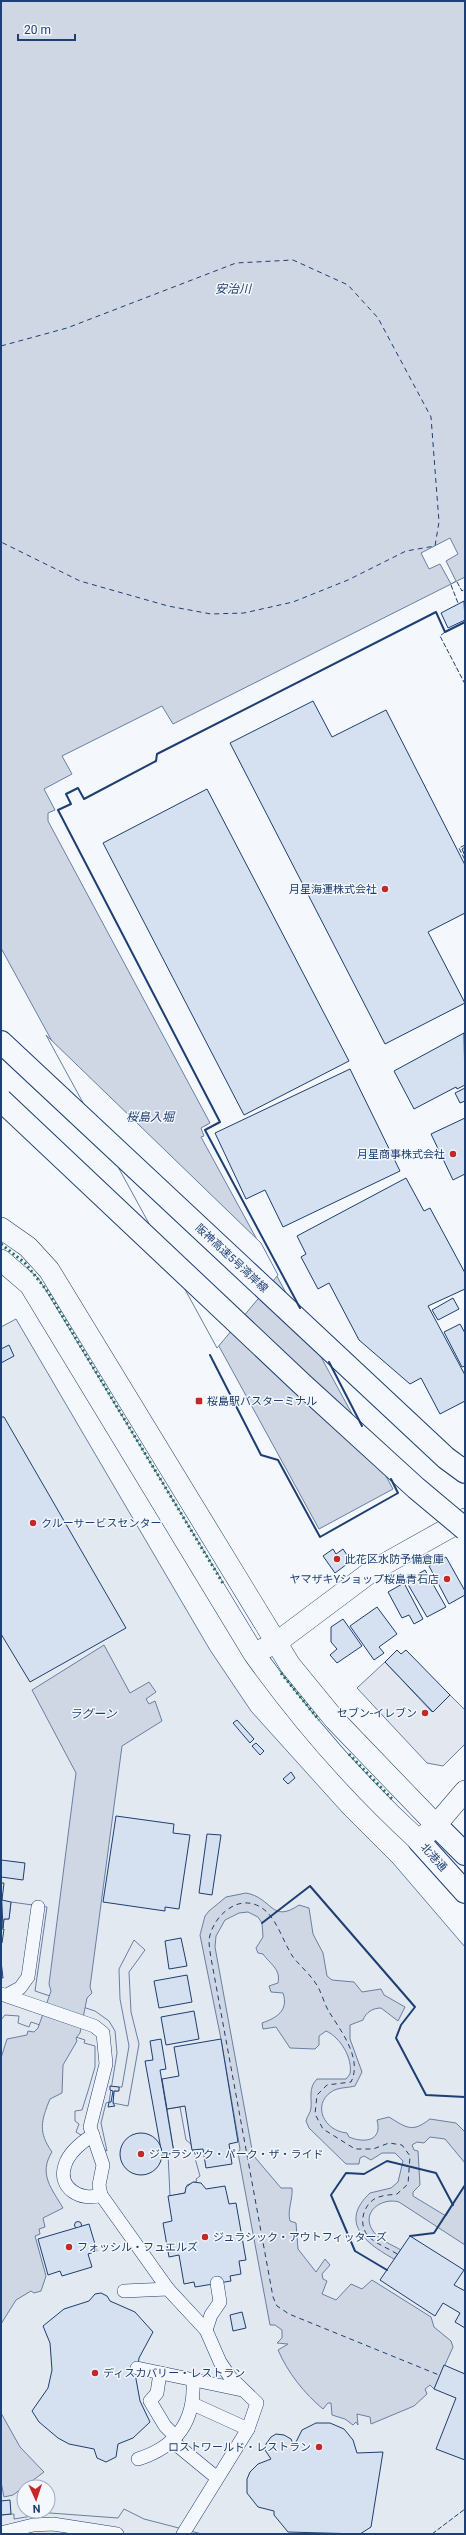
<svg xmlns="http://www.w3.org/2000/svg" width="466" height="2535" font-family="Roboto,'Noto Sans JP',sans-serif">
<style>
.green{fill:#e3e9f0;stroke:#687fa3;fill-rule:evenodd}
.parking{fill:#e3e8f0;stroke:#687fa3}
.water{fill:#cfd7e4;stroke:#687fa3}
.pier{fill:#f4f7fb;stroke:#687fa3}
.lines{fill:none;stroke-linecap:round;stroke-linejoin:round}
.ferry{stroke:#1d3f73;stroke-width:1;stroke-dasharray:5 4;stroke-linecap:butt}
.building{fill:#d5e0f0;stroke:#1d3f73}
.pedestrian-casing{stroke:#1d3f73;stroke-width:14}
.tertiary-casing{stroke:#1d3f73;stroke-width:22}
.primary-casing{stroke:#1d3f73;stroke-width:24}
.motorway-casing{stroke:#1d3f73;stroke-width:24}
.pedestrian{stroke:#f4f7fb;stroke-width:13}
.tertiary{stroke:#f4f7fb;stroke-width:21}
.primary{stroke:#f4f7fb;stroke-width:22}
.motorway{stroke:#f4f7fb;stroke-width:22}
.motorway-bridge-casing{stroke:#1d3f73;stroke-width:24;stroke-linecap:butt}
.motorway-bridge{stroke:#f4f7fb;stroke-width:22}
.hedge{stroke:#2c6c60;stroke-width:3;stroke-dasharray:2 3;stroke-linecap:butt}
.fence{stroke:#1d3f73;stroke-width:1;stroke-dasharray:5 2;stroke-linecap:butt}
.wall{stroke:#1d3f73;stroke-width:2}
.poi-dot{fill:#c62828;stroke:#f4f7fb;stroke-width:1.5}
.labels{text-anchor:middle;stroke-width:3;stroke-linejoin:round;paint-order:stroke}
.poi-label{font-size:11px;fill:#1d3f73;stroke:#f4f7fb;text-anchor:start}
.street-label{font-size:11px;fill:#1d3f73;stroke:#f4f7fb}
.water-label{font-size:12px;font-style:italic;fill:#1d3f73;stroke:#f4f7fb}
</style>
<rect width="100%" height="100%" fill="#f4f7fb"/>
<!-- green -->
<path class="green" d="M16 1319 210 1650 251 1711 343 1813 393 1863 465 1947V2534H1V1327ZM24 2487H48V2511H24Z"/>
<!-- parking -->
<g class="parking">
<polygon points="385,1662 432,1712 450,1695 465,1710 465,1744 443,1766 427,1763 357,1688"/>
<polygon points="11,1902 47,1907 35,1991 95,2011 109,2021 115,2031 117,2053 109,2102 106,2103 101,2123 107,2151 76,2132 79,2124 75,2121 75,2111 82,2110 88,2091 95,2067 95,2046 84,2043 85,2040 31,2022 29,2027 18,2023 19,2016 5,2015 1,2020 1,1942 4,1919 9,1919"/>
<polygon points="134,1940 145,1950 129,1972 131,2012 139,2044 128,2106 113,2103 114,2091 118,2091 119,2087 122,2087 129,2046 120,1999 119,1969"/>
<polygon points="180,2107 186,2140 191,2144 200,2176 196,2179 197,2181 187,2185 185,2193 170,2196 168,2154 174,2153 167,2109"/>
<polygon points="124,2509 144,2519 202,2534 1,2534 1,2515 14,2514 14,2519 50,2513 118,2518"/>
</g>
<!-- water -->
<g class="water">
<polygon points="1,1 465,1 465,577 173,724 162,706 62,756 72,774 44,789 55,810 48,813 48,821 210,1123 201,1128 204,1136 201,1137 393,1489 319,1529 1,948"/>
<path d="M104 1645 130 1693 149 1682 156 1692 146 1699 149 1704 155 1701 162 1721 122 1746 90 1987 92 1993 87 1998 80 2033 76 2038 77 2041 63 2065 62 2093 50 2099C41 2121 38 2132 52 2152 38 2174 52 2189 63 2208L43 2218 45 2227 39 2229 40 2234 35 2236 46 2276 41 2291 34 2293 31 2291 16 2300 1 2324V2058L7 2039 27 2035 28 2031 34 2032 38 2028 51 1991 49 1984 76 1773 32 1690Z"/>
<path d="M246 1893C273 1898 271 1924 299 1905L309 1908 313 1934 323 1953 327 1976 332 1980 354 1982 362 1992 381 1989 384 1995 405 2007 398 2021 381 2008C373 2008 366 2012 363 2020L350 2025V2039L362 2072 355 2086C348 2088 338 2087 331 2092 312 2105 324 2131 347 2133L349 2137C363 2143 383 2142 377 2120L389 2117C407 2128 412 2133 430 2119L456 2123 465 2132V2163L445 2139 430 2137 424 2143 417 2142 412 2145 414 2150 418 2151 420 2185 413 2192V2196L446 2216 465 2185V2245L399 2202C382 2197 360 2212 373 2231 378 2239 392 2245 401 2250L394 2259C367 2244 338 2223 370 2193L391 2188 398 2182 403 2161 395 2153H382L371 2160 364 2156 360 2158 359 2164H346L309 2128 306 2121C307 2116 311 2112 311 2108 312 2098 308 2088 317 2079H346L350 2074C353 2058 340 2037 326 2031L319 2036V2045L315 2049 290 2048 276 2027 263 2029 262 2023C276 2018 289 2011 283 1993L271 1992 269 1986 278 1983C281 1969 270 1964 263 1954L258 1953 256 1948 263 1937 262 1923 258 1917 248 1912 239 1913 225 1920 216 1936 215 1947 253 2155 281 2188H292C293 2200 287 2210 290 2221L296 2223 298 2249 316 2272 325 2259 330 2265 322 2274 323 2279 327 2281 322 2294 336 2300 351 2284 362 2289 372 2280 431 2317 434 2327 451 2341 453 2347 434 2389 430 2385 425 2389 427 2394 414 2406 371 2424 370 2417 357 2414 358 2425 356 2422 353 2425 345 2419 332 2415 331 2403H328L323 2409C304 2393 288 2373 278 2350L288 2344 277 2343 282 2338V2330L275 2325H270L238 2153 240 2149 221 2039 200 1935 205 1916 209 1911 226 1897Z"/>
<polygon points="1,2413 20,2447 44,2472 13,2495 4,2497 1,2482"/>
</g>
<!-- pier -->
<g class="pier">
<polygon points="450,538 458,554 446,561 456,581 451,584 440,564 429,569 421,553"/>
<polygon points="46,1035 261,1243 278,1275 217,1348"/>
</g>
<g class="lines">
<!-- ferry -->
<g class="ferry">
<polyline points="1,346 67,328 236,263 293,260 348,285 378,318 431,417 439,522 435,546 406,551 348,580 293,602 244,613 211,614 168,606 80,581 1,542"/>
<path d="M397 2254C388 2248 376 2244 368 2236 358 2224 363 2205 376 2198 383 2195 390 2195 397 2194L408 2184 410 2156 402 2145 389 2143 373 2149H355L323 2129 315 2114 317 2095 327 2085 351 2082C363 2058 340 2030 328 2010 324 2003 322 1994 318 1987 312 1976 301 1967 293 1957 283 1942 277 1918 262 1908 238 1892 212 1917 209 1940 209 1946 210 1952 211 1958L273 2297 277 2306 289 2314 439 2375"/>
</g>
</g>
<!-- building -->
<g class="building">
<polygon points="464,601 465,620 448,628 441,613"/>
<polygon points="313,701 332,737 386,710 465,865 465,913 428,932 465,1003 385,1044 230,743"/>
<polygon points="207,789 349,1061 244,1115 103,843"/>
<polygon points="465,847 465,856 462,849"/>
<polygon points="464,1033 465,1085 457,1089 456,1087 414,1109 394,1071"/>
<polygon points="350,1069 400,1171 283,1227 265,1190 246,1199 215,1133"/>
<polygon points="465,1088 465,1101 460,1103 455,1093"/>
<polygon points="465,1118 465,1174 453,1180 431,1134"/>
<polygon points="406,1178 424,1211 430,1208 465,1273 465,1289 428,1306 465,1375 465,1401 440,1414 421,1378 410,1384 359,1340 329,1283 318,1289 301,1257 306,1254 297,1236"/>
<polygon points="453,1298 459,1309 438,1320 432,1310"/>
<polygon points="460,1324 465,1333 465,1366 462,1367 444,1332"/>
<polygon points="9,1345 14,1356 1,1363 1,1349"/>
<polygon points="1,1417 4,1417 126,1628 30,1682 1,1634"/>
<polygon points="333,1549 336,1554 343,1549 351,1561 335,1573 323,1556"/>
<polygon points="446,1557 465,1591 465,1595 449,1604 429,1566"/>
<polygon points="425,1570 446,1607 427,1617 406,1581"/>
<polygon points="404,1583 423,1619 414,1624 409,1615 402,1618 388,1592"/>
<polygon points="377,1607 397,1634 379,1647 384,1653 374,1660 350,1626"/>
<polygon points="343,1619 362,1646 337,1663 330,1655 337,1649 331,1642 331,1627"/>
<polygon points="397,1650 401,1654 406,1650 450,1695 433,1712 385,1662"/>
<polygon points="237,1720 254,1739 250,1743 233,1723"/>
<polygon points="256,1743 264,1751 260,1755 252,1746"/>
<polygon points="291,1772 295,1778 288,1784 283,1779"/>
<polygon points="116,1816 174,1824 173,1833 190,1835 179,1909 165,1907 165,1911 103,1902"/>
<polygon points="207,1834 221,1835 212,1895 199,1893"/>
<polygon points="1,1860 25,1863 23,1880 1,1877"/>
<polygon points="1,1883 4,1883 2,1900 11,1902 9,1919 4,1919 3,1928"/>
<polygon points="1,1929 4,1929 2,1943 1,1942"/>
<polygon points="181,1938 187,1966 169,1969 165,1941"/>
<polygon points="1,1961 3,1978 1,1978"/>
<polygon points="187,1975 192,2002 159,2008 154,1981"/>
<polygon points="194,2011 199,2039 166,2045 161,2017"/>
<polygon points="161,2039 166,2069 160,2070 174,2153 162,2155 145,2061 153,2060 150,2041"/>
<polygon points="221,2039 238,2142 229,2144 232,2164 206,2168 203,2149 192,2150 185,2106 167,2109 162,2079 179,2076 174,2047"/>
<polygon points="110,2086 119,2087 119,2091 114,2091 113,2103 115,2106 108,2107 109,2102 111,2102 113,2091 110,2090"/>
<circle cx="141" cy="2154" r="21"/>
<polygon points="193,2182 201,2183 206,2189 225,2186 229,2204 236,2203 246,2260 239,2261 241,2274 230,2276 231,2281 195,2287 194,2282 184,2284 179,2255 169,2257 163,2223 172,2221 168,2196 185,2193 186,2187"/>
<circle cx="78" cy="2225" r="3.5"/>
<polygon points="89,2224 97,2251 88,2254 92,2267 62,2276 60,2271 48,2275 38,2239"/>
<polygon points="410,2236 464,2270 454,2285 465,2291 465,2328 455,2322 460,2313 443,2303 435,2316 380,2280"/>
<polygon points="101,2293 107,2296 110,2301 135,2312 153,2332 139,2358 136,2379 140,2401 150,2422 133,2438 118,2444 116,2457 106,2462 97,2458 94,2449 69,2444 58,2438 39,2422 32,2411 48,2388 52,2370 50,2343 43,2326 64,2309 89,2301 95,2294"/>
<polygon points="242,2312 246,2328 233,2331 230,2315"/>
<polygon points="444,2365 465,2374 465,2460 436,2449 456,2398 434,2389"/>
<polygon points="316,2423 330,2423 344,2429 353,2440 357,2453 383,2452 371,2527 360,2534 288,2532 274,2515 274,2511 258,2507 247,2493 247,2479 250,2472 258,2464 271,2459 265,2450 266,2444 271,2437 276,2434 284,2435 291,2439 294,2446 302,2430"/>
<polygon points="10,2500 11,2514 1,2515 1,2501"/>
</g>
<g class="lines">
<!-- pedestrian casing -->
<g class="pedestrian-casing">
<g id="pedestrian">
<polyline points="1,1994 94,2026 103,2033 106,2064 90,2127 103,2165 99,2185 101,2195 168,2289 206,2330 220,2362 230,2377 257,2403 248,2429 183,2534"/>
<polyline points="7,1995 20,1988 28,1977 38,1907"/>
<path d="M93 2135C82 2142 69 2152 65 2165 57 2188 81 2202 101 2195"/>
<polyline points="124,2291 168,2289"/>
<polyline points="206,2330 211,2315 220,2302 217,2283"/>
<polyline points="137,2368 242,2390"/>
<polyline points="160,2373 157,2393 150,2401 165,2426 176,2437"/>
<polyline points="193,2404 248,2429"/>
<polyline points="172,2441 217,2478"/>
<path d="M138 2459C176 2447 195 2422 193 2381"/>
<polyline points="1,2533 33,2525 53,2524 117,2534"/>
</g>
</g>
<!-- tertiary casing -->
<g class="tertiary-casing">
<g id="tertiary">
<polyline points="1,1228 28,1247 49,1270 290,1665 335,1720 436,1825"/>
<path d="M1 1260 30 1285 254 1654C302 1721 358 1785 419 1841L436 1825 465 1791"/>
<polyline points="263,1649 276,1643 372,1571 465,1519"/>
</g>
</g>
<!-- primary casing -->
<g class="primary-casing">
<g id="primary">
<polyline points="436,1825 465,1854"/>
<polyline points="419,1841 465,1892"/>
</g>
</g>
<!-- motorway casing -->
<g class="motorway-casing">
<polyline id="motorway" points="1,1042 446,1458 465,1472"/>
</g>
<!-- pedestrian -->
<use href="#pedestrian" class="pedestrian"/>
<!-- tertiary -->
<use href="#tertiary" class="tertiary"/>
<!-- primary -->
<use href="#primary" class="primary"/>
<!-- motorway -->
<use href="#motorway" class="motorway"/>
<!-- motorway-bridge casing -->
<g class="motorway-bridge-casing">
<polyline id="motorway-bridge" points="1,1100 302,1384 416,1488 465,1529"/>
</g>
<!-- motorway-bridge -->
<use href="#motorway-bridge" class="motorway-bridge"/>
<!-- hedge -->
<g class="hedge">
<polyline points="1,1244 25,1263 48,1292 224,1585"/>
<polyline points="281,1673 319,1720"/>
<polyline points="349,1754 393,1800"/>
</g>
<!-- fence -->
<g class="fence">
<polyline points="457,582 462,591 465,589"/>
<polyline points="451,585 458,603"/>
<polyline points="445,632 440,636 465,684"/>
<polyline points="465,845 459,848 465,860"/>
<polyline points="432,2534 465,2509"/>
</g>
<!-- wall -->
<g class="wall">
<polyline points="300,1308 205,1130 220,1122 58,810 71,804 66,794 78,788 84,799 156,761 157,754 436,612 445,632 465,622"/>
<polyline points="210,1355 261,1455 278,1460 320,1537 398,1493 391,1479"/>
<polyline points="329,1362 362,1426"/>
<polyline points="262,1923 310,1886 415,2007 401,2025 396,2038 426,2095 465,2097"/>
<polyline points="410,2236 434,2233 465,2185"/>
<polyline points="387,2270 355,2251 331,2195 346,2173 364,2174 387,2161 436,2173 453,2205"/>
</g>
</g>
<!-- markers -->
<g class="poi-dot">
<circle cx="385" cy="889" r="4"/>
<circle cx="453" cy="1154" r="4"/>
<rect x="195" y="1397" width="8" height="8" rx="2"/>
<circle cx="33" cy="1523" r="4"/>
<circle cx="337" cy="1559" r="4"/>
<circle cx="447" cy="1579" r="4"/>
<circle cx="425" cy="1713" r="4"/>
<circle cx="141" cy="2154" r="4"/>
<circle cx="205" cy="2237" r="4"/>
<circle cx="69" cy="2247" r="4"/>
<circle cx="95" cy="2373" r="4"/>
<circle cx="319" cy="2447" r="4"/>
</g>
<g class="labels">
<!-- poi labels -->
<g class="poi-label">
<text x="377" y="893" text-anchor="end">月星海運株式会社</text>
<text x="445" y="1158" text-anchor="end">月星商事株式会社</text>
<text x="207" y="1405">桜島駅バスターミナル</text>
<text x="41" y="1527">クルーサービスセンター</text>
<text x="345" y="1563">此花区水防予備倉庫</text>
<text x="439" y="1583" text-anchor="end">ヤマザキYショップ桜島青石店</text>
<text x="417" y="1717" text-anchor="end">セブン-イレブン</text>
<text x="149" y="2158">ジュラシック・パーク・ザ・ライド</text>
<text x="213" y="2241">ジュラシック・アウトフィッターズ</text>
<text x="77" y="2251">フォッシル・フュエルズ</text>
<text x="103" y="2377">ディスカバリー・レストラン</text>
<text x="311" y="2451" text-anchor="end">ロストワールド・レストラン</text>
</g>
<!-- street labels -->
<g class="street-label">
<text transform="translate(232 1258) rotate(43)" y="4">阪神高速5号湾岸線</text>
<text transform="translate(434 1857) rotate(48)" y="4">北港通</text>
</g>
<!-- water labels -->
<g class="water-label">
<text x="233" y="293">安治川</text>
<text x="150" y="1121">桜島入堀</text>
<text x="93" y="1718">ラグーン</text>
</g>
</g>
<!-- border -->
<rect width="466" height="2535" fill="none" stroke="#1d3f73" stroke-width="4"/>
<!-- north arrow -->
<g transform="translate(36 2499) rotate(177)"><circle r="19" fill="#f4f7fb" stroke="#9eadc5"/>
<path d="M0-3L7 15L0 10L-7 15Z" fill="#c62828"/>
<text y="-6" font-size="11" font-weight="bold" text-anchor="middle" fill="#1d3f73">N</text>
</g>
<!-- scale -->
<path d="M18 34v6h57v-6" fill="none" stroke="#1d3f73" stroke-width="2"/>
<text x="24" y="34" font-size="12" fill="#1d3f73" stroke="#f4f7fb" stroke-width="3" paint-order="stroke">20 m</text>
</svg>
